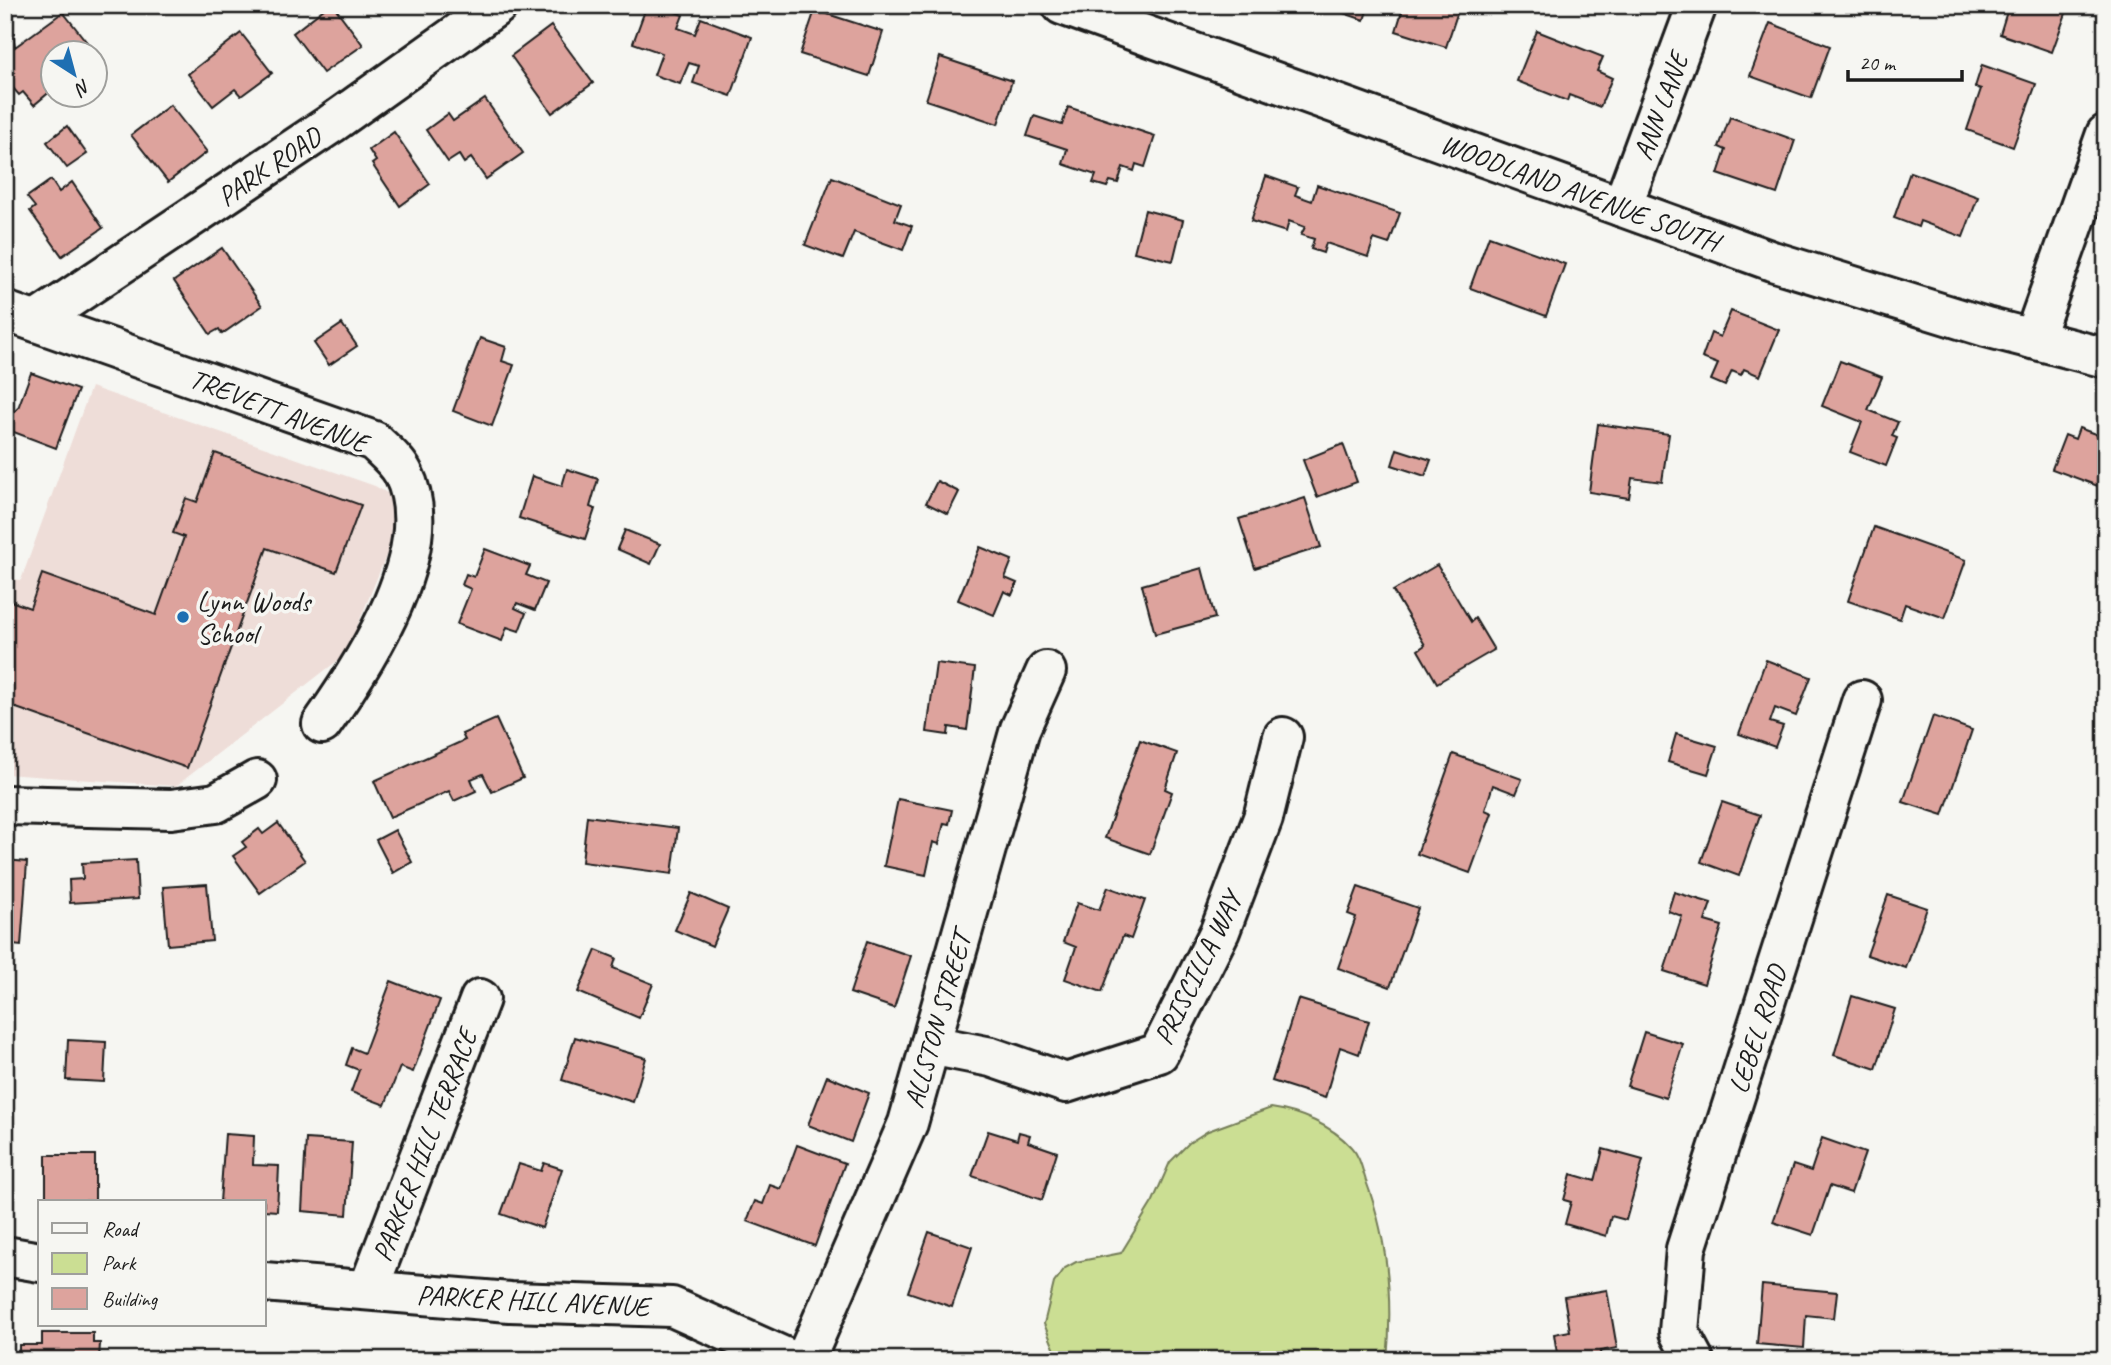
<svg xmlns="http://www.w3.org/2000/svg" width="2111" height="1365" font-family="Caveat,sans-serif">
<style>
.built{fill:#eeddd8}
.green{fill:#cbde93;stroke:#747d58;stroke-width:2}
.building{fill:#dda39d;stroke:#1c1c1c;stroke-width:2}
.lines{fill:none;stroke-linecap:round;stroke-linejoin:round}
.minor-casing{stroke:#1c1c1c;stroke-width:44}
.minor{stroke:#f6f6f2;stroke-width:38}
.poi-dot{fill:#1f6fb2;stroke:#f6f6f2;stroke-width:2.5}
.labels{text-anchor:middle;stroke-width:7;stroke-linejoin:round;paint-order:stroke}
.street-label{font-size:28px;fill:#1c1c1c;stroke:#f6f6f2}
.poi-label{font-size:28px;fill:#1c1c1c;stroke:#f6f6f2;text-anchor:start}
</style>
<rect width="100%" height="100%" fill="#f6f6f2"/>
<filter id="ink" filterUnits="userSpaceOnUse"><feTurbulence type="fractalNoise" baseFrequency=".0143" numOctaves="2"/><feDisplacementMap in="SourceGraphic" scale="14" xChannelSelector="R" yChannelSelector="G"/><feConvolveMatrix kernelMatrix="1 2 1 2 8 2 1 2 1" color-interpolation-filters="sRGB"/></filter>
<g filter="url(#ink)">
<!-- built -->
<polygon class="built" points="91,387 375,486 394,497 399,524 346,654 176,786 5,774 5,579 21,580"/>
<!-- green -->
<path class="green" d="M1271 1108C1300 1112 1331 1125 1351 1147 1360 1156 1362 1169 1366 1181 1387 1237 1393 1300 1387 1360H1059L1044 1324 1054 1283 1065 1268 1076 1262 1121 1253 1153 1201 1170 1162 1189 1143 1208 1131Z"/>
<!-- building -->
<g class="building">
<polygon points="329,5 333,5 363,45 323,73 293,33"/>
<polygon points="647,5 658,5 683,15 678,28 695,34 701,18 752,37 731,96 693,83 699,66 689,63 680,84 654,75 662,53 633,43"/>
<polygon points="1320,5 1369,5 1364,20"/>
<polygon points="1404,5 1460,5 1446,47 1396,31"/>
<polygon points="2009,5 2069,5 2052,52 2000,34"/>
<polygon points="815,10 883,32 869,76 800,54"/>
<polygon points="63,12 97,55 52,52 52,90 34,105 23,92 19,95 5,79 5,35 13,34 15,47"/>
<polygon points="1770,23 1830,46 1811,98 1750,76"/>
<polygon points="551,26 593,83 552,113 511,56"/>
<polygon points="1537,31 1603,57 1597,71 1612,78 1600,107 1569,95 1567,101 1517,81"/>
<polygon points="241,33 272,73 241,96 235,89 213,106 188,74"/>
<polygon points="940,57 1012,81 998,124 926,100"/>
<polygon points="1982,65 2036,84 2013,147 1967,130 1981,89 1975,87"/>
<polygon points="485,99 523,153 486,179 471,158 464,163 459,155 448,162 426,130 448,114 453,121"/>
<polygon points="170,105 207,152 168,182 131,135"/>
<polygon points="1068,107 1155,136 1145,167 1136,164 1134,171 1123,167 1118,183 1110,181 1107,187 1093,183 1096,175 1063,164 1067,149 1027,136 1034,116 1062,125"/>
<polygon points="1730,117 1795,140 1777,194 1718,174 1726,150 1719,147"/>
<polygon points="67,126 87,154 67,168 47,142"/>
<polygon points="394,132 430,184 400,206 372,164 376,161 369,150"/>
<polygon points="1910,172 1978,197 1963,237 1920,221 1918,227 1894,218"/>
<polygon points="1266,176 1298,187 1295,195 1312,201 1317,185 1400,213 1389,244 1374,239 1368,257 1326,243 1323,253 1311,249 1314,239 1301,235 1305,227 1289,221 1286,232 1251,221"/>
<polygon points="832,177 901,204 895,220 912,226 903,250 854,232 843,259 805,245"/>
<polygon points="51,180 59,192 72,182 103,228 62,256 30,211 35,207 27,197"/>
<polygon points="1145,210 1183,220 1173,261 1134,252"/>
<polygon points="1489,236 1565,264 1546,316 1470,288"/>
<polygon points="222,248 262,306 222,334 219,329 210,334 174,281"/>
<polygon points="1731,311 1779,330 1760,376 1744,369 1741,375 1732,371 1725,386 1711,380 1718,364 1702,358 1711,333 1720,337"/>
<polygon points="342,324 357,346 329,365 314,343"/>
<polygon points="480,338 506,347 502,361 514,365 492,426 453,411"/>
<polygon points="1840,361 1882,377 1868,410 1898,422 1892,436 1897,438 1886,466 1850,452 1862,422 1822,406"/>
<polygon points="31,373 78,390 56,448 11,431 8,423 11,414 18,408"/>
<polygon points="1598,424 1669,434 1662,482 1632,478 1629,498 1589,492"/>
<polygon points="2079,428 2106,438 2106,489 2052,469 2065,435 2075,439"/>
<polygon points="1343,444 1357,482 1317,497 1303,460"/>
<polygon points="1397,449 1431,460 1425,476 1392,465"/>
<polygon points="215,453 361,505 336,572 267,548 187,768 5,704 5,599 30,608 42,574 156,615 184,537 173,533 186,498 197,502"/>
<polygon points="567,469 598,479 590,507 595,509 585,539 519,518 532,476 562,486"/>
<polygon points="937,481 959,492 948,514 926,503"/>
<polygon points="1305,498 1321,547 1255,568 1239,519"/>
<polygon points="1874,527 1966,560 1945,618 1905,604 1900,619 1848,601"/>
<polygon points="625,530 660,544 651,564 617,549"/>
<polygon points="980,547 1012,560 1005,578 1017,583 1012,595 1004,591 994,615 958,600"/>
<polygon points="485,549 530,566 526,575 546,583 535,610 517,603 515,608 526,613 519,631 507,627 502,641 457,624 471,589 462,585 466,574 474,577"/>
<polygon points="1437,565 1471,622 1475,618 1494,650 1437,683 1418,650 1425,645 1393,591"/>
<polygon points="1202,568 1215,618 1155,634 1142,585"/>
<polygon points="1766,660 1811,677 1796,716 1775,708 1770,722 1783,726 1775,747 1739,734"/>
<polygon points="936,663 975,668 967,730 949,727 948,735 927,732"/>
<polygon points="1933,716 1972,730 1943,815 1903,802"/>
<polygon points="496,719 523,778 492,792 483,774 471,779 476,791 454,801 449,791 390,817 374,781 465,740 462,734"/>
<polygon points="1676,734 1717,746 1708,774 1668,762"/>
<polygon points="1140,740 1177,753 1165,789 1172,792 1150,854 1105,838"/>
<polygon points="1453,754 1522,779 1516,794 1493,785 1485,810 1492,813 1470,873 1417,854"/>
<polygon points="898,799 952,810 949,824 944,823 939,844 933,842 926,875 884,866"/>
<polygon points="1722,802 1760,815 1739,876 1701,862"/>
<polygon points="587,816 678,828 672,874 582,862"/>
<polygon points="278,823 305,861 260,893 233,856 246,847 242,842 259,829 263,834"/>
<polygon points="395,830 412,862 393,873 376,840"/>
<polygon points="5,860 27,862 21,946 5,944"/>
<polygon points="136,860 138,899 70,903 69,880 83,879 82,863"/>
<polygon points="207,884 212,941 168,945 163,887"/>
<polygon points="1108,887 1145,900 1131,939 1123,936 1102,992 1065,979 1076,947 1063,942 1077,903 1099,910"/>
<polygon points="1358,887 1418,908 1390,987 1338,968 1356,917 1348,914"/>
<polygon points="1674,892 1711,903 1705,921 1722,926 1704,984 1664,971 1682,916 1668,911"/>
<polygon points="691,893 728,909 712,946 675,930"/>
<polygon points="1888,895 1927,908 1906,968 1867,955"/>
<polygon points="867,941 911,956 894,1008 850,993"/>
<polygon points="596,950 616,958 613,968 653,984 639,1018 578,992"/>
<polygon points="391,981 440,1000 413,1072 400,1067 385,1105 351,1092 359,1070 346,1065 352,1048 364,1053"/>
<polygon points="1852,996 1895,1009 1876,1069 1834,1055"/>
<polygon points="1298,999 1369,1021 1359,1054 1340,1047 1325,1098 1272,1081"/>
<polygon points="1644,1032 1683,1044 1666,1098 1627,1086"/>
<polygon points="575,1037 646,1058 633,1102 562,1080"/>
<polygon points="68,1040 106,1042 104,1082 66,1080"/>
<polygon points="827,1076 869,1093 851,1142 808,1125"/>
<polygon points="988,1131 1017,1140 1019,1132 1030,1135 1028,1142 1057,1152 1042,1200 972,1176"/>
<polygon points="225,1134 254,1136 253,1165 279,1166 277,1211 264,1210 264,1202 220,1202"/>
<polygon points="1822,1138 1865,1153 1851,1193 1830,1186 1813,1235 1773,1222 1793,1165 1811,1171"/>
<polygon points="306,1139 352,1142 347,1215 302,1211"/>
<polygon points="797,1145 845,1163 815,1246 747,1221 755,1201 763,1204 770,1185 781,1189"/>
<polygon points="1603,1149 1643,1160 1626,1220 1611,1216 1606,1236 1565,1224 1571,1202 1564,1200 1571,1174 1595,1181"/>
<polygon points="46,1155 95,1155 95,1201 46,1200"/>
<polygon points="544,1163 562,1169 542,1228 501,1214 519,1164 541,1171"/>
<polygon points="929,1232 972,1247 952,1307 908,1292"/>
<polygon points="1762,1285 1837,1292 1834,1318 1806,1315 1804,1348 1757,1344"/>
<polygon points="1607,1290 1617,1348 1600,1351 1601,1360 1558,1360 1554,1334 1570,1331 1564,1297"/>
<polygon points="42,1333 93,1333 93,1343 100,1343 99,1360 19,1360 19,1345 42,1345"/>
</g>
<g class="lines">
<!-- minor casing -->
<g class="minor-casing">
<g id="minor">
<polyline points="1062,5 1772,261 1986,327 2106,358"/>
<polyline points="1622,207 1697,5"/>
<path d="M5 311 374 441C383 450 397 461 403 473 441 548 365 663 322 724"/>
<polyline points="36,321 331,124 498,5"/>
<polyline points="2033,339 2106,134"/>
<polyline points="5,805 171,809 216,803 257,780"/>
<polyline points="930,1045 991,1057 1066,1083 1159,1053 1220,931 1263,818 1283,737"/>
<polyline points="5,1256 40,1262"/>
<polyline points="264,1282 510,1302 672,1307 791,1360"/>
<polyline points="368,1290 480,999"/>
<polyline points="805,1360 908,1123 1020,729 1046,671"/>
<polyline points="1694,1360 1679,1332 1686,1249 1862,700"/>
</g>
</g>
<!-- minor -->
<use href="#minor" class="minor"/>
</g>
</g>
<!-- markers -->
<circle class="poi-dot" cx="183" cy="617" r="7"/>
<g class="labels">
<!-- street labels -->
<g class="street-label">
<text transform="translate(1660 106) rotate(-70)" y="10">ANN LANE</text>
<text transform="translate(269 166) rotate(-34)" y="10">PARK ROAD</text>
<text transform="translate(1580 192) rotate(20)" y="10">WOODLAND AVENUE SOUTH</text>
<text transform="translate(279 410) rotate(21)" y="10">TREVETT AVENUE</text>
<text transform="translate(1197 968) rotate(-64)" y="10">PRISCILLA WAY</text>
<text transform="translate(937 1020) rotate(-74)" y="10">ALLSTON STREET</text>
<text transform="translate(1757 1029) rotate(-72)" y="10">LEBEL ROAD</text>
<text transform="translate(424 1145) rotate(-69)" y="10">PARKER HILL TERRACE</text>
<text transform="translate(533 1300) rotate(3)" y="10">PARKER HILL AVENUE</text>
</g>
<!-- poi labels -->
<g class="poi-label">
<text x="197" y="611">Lynn Woods<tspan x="197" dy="32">School</tspan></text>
</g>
</g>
<!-- margin -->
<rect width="2111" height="1365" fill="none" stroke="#f6f6f2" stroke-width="28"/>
<rect x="14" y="14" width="2083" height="1337" fill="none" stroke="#1c1c1c" stroke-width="2.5" filter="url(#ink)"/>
<!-- legend -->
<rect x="38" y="1200" width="228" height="126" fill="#f6f6f2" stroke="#9f9f9c" stroke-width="2"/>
<rect x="52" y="1223" width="35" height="10" fill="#f6f6f2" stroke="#9f9f9c" stroke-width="2"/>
<text x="102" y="1236" font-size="21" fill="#1c1c1c">Road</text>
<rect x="52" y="1253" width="35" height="21" fill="#cbde93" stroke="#9f9f9c" stroke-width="2"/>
<text x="102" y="1270" font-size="21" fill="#1c1c1c">Park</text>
<rect x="52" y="1288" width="35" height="21" fill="#dda39d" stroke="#9f9f9c" stroke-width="2"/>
<text x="102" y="1306" font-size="21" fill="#1c1c1c">Building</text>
<!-- north arrow -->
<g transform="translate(74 74) rotate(144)"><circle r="33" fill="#f6f6f2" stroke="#9f9f9c" stroke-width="2"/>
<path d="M0-5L12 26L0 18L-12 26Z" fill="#1f6fb2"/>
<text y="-10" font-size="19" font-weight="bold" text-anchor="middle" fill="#1c1c1c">N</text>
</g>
<!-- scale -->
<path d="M1848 70v10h114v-10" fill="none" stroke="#1c1c1c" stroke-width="3.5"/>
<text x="1859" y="70" font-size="21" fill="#1c1c1c" stroke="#f6f6f2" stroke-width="5" paint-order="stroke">20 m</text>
</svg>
